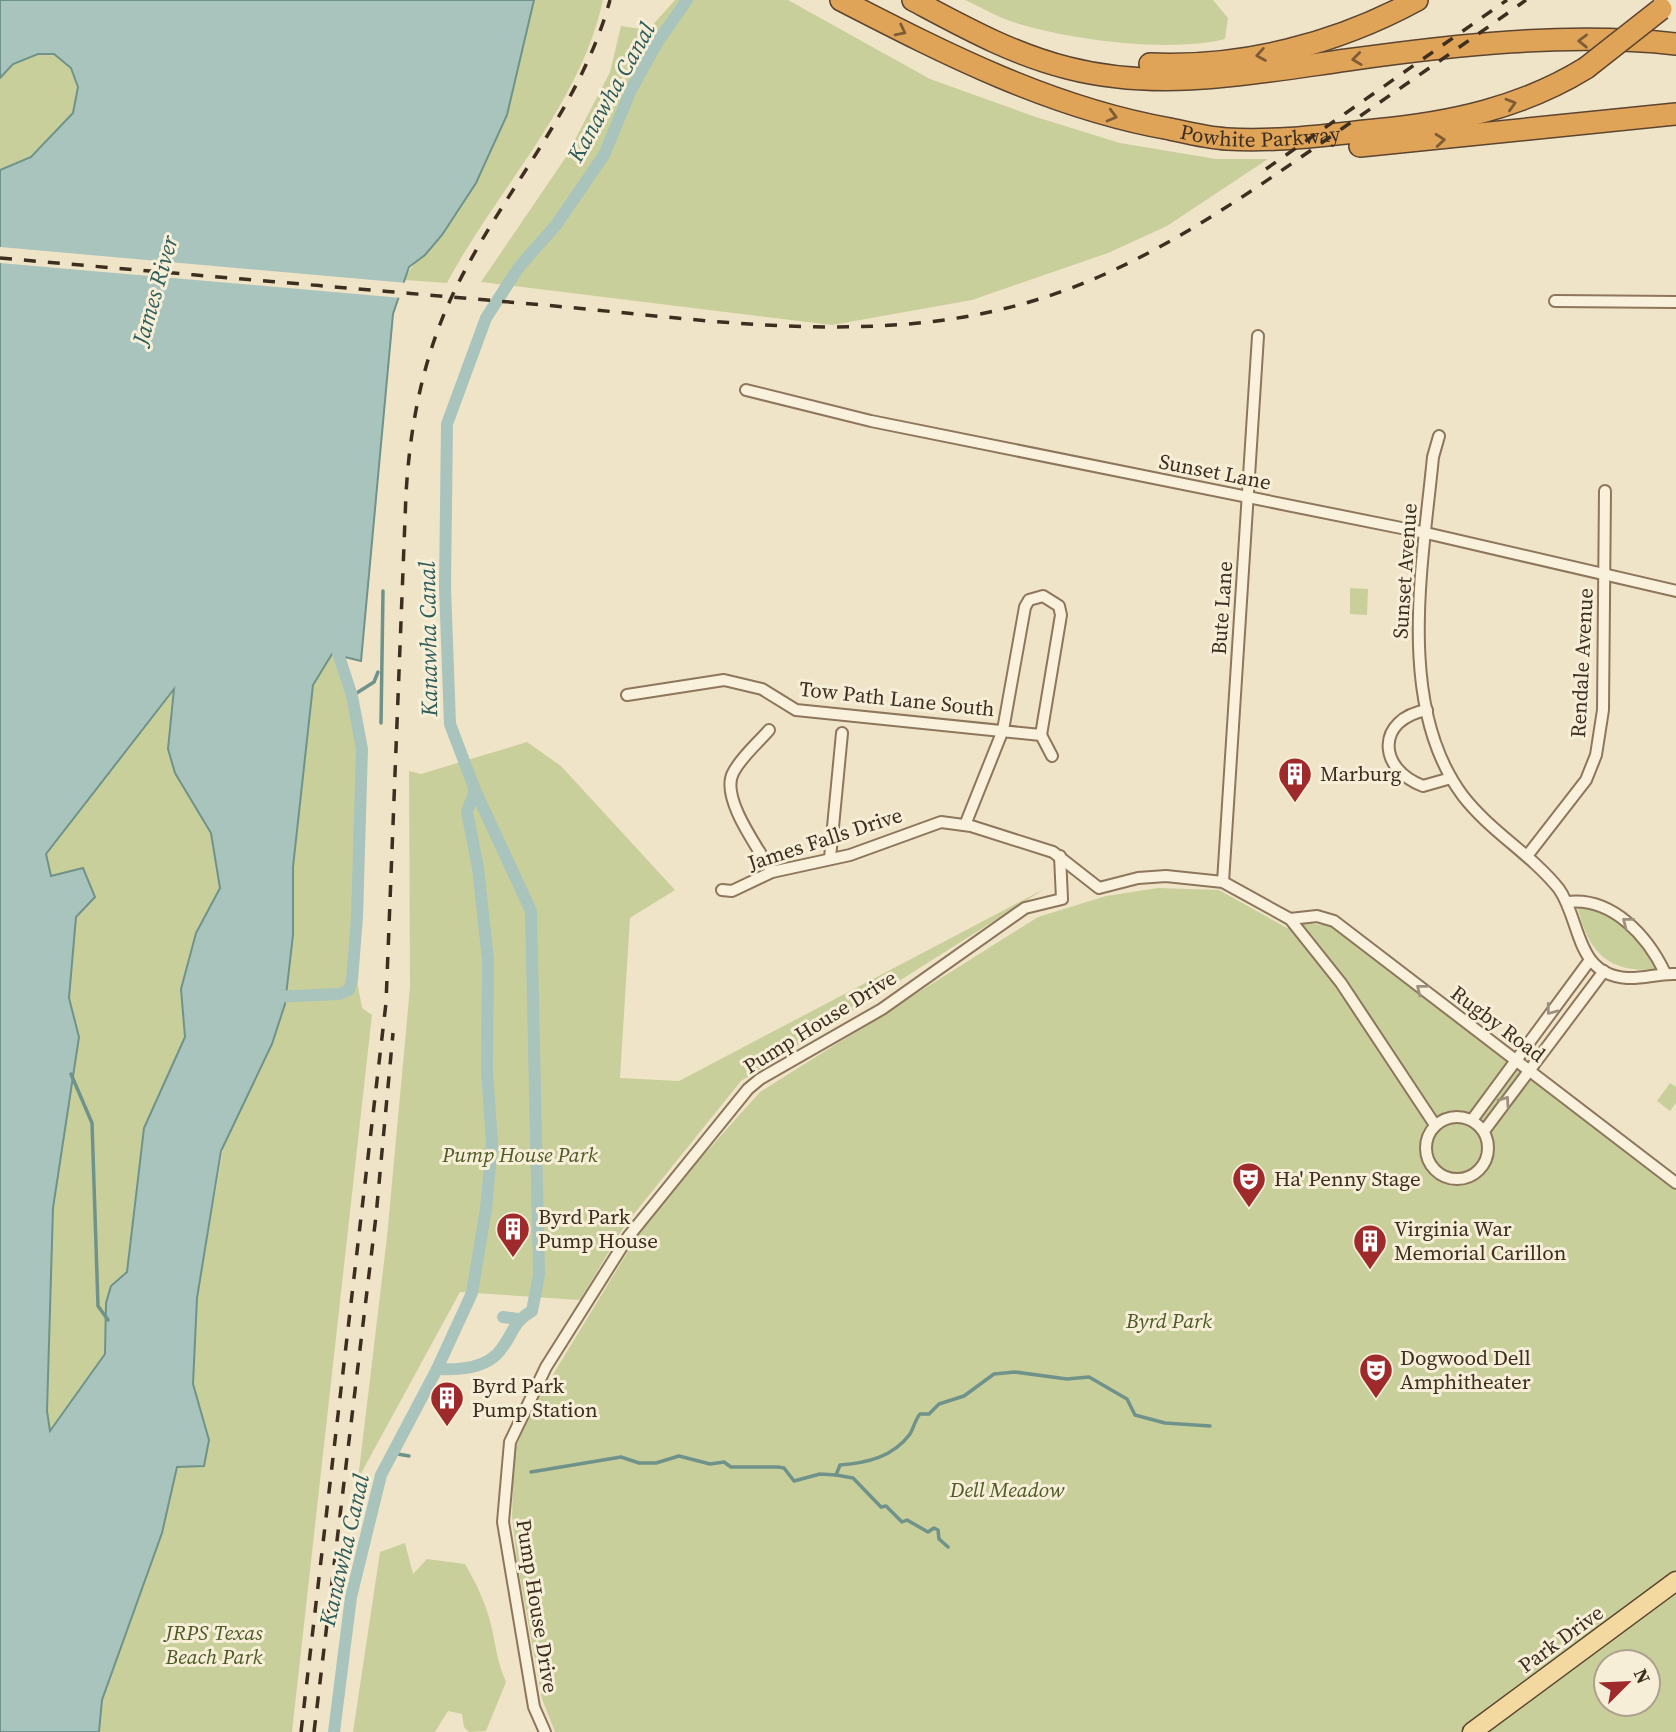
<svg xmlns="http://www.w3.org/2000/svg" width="1676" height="1732" font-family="'Source Serif 4',serif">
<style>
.green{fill:#c9cf9b;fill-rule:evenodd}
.water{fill:#a9c4bc;stroke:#6f938a;stroke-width:2;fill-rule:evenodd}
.pier{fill:#f0e4c8}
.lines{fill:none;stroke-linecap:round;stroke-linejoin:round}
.stream{stroke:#6f938a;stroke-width:3.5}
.canal{stroke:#a9c4bc;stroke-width:12}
.street-casing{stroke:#8d765c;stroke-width:14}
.primary-casing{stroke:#5b4430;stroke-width:21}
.highway-casing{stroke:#5b4430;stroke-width:24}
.street{stroke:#faf1dc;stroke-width:10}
.primary{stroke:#f3d9a0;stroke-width:18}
.highway{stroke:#e0a458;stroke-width:21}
.rail{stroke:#3d2e20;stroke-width:3.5;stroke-dasharray:12 12;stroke-linecap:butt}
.highway-bridge-casing{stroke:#5b4430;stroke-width:24;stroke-linecap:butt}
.highway-bridge{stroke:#e0a458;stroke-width:21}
.oneway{stroke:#7e5d36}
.oneway2{stroke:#9c907e}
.labels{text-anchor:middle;stroke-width:6;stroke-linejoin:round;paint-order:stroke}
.street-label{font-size:21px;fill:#3d2e20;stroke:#f7eed8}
.poi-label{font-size:21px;fill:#3d2e20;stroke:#f7eed8;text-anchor:start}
.park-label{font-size:21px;font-style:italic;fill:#4d5a26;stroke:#f7eed8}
.water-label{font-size:23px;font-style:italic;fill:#2f5d5a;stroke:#f7eed8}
</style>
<rect width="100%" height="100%" fill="#f0e4c8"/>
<!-- green -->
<g class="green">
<path d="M534 0H603C580 106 496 190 447 283L405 280C410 264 423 258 434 245 449 226 464 204 476 183 508 124 519 64 534 0Z"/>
<polygon points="675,0 788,0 930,79 1033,116 1120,143 1216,159 1268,159 1167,226 1108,253 972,300 832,325 481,282 566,157 610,72 621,26 648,30"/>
<path d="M965 0H1213L1228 18 1225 39C1170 53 1068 40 1013 22 997 17 981 7 965 0Z"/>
<polygon points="38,54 54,54 71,68 78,87 74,113 31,157 0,170 0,78 13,64"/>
<polygon points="1350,588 1368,589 1367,615 1350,614"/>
<polygon points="332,630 356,710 363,754 354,965 362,1008 372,1015 292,1732 99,1732 102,1700 162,1533 177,1467 204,1465 209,1440 193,1384 197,1298 300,709"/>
<polygon points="174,688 175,773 211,833 220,888 196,933 181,989 185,1036 144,1128 127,1272 111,1286 106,1303 105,1354 50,1431 47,1411 53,1208 79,1037 68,998 76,917 67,875 51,876 46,854"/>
<polygon points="527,742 561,766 675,890 630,918 620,1078 679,1081 1046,888 741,1081 625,1225 580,1300 460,1292 358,1479 387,1237 410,987 409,771 421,774"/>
<path d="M1158 888 1219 890 1287 928 1308 923 1330 926 1676 1191V1732H555L542 1699 517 1561 512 1516 514 1452 532 1409 636 1238 682 1179 760 1092 1038 917 1106 896ZM1606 1662H1648V1704H1606Z"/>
<path d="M1577 905C1621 917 1634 931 1659 969 1607 974 1588 952 1577 905Z"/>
<polygon points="1670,1083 1676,1087 1676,1103 1670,1111 1657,1101"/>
<path d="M405 1543 413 1574 427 1559 465 1564C477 1585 487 1605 492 1629 496 1648 498 1664 506 1682L486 1731 469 1732 464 1727 462 1714 448 1711 435 1732H353L380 1552Z"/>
</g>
<!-- water -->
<path class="water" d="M0 0H534L507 115 476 183 442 235 425 255 409 267 393 314 361 661 332 654 313 685 293 867V935L285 1004 272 1044 221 1151 197 1298 193 1384 209 1440 204 1466 177 1467 162 1533 102 1700 99 1732H0V170L31 157 73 113 78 87 71 68 54 54H38L13 64 0 78ZM174 689 168 749 175 773 211 833 220 888 196 933 181 989 185 1037 144 1128 127 1272 111 1286 106 1303 105 1354 50 1431 47 1411 53 1208 79 1037 69 998 76 917 95 897 83 868 51 876 46 854Z"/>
<!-- pier -->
<polygon class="pier" points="0,247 407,283 402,298 0,263"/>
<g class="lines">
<!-- stream -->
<g class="stream">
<polyline points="352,696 374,682 378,672"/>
<polyline points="381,723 383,591"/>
<polyline points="71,1074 92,1123 98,1306 108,1320"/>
<polyline points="392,1453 409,1456"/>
<path d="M531 1472 621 1457 639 1463H656L679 1456 710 1464 724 1462 731 1467H778L784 1468 794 1481 820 1474 836 1475 840 1465C867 1463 893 1457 910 1434 914 1427 915 1420 920 1414H929L939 1404 964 1396 994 1374 1015 1372 1067 1379 1089 1377 1127 1399 1135 1415 1165 1423 1210 1426"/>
<polyline points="836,1475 853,1478 881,1507 886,1506 902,1522 907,1520 928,1532 934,1528 938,1530 939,1539 948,1547"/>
</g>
<!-- canal -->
<g class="canal">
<polyline points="271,997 339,994 349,990 352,980 357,917 362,749 352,696 334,641"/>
<polyline points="503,1317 518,1319"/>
<polyline points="437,1369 472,1293 486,1209 492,1143 487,1071 488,960 478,868 467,812 475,790"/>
<path d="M334 1732 351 1597 381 1475 437 1369C459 1370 488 1369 502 1348 514 1332 513 1322 532 1311L539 1275 531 911 475 790 450 724 445 587 447 424 486 318 519 267 556 225 604 155 631 90 657 43 687 0"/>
</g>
<!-- street casing -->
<g class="street-casing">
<g id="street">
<polyline points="1555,301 1676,302"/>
<polyline points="746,390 871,421 1426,533 1676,591"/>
<path d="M1439 436 1433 457C1423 562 1395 705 1463 796 1491 832 1531 854 1559 889 1581 920 1575 975 1627 978 1644 979 1659 973 1676 974"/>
<polyline points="627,695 724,680 762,689 796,710 1041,735 1061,615 1059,606 1043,596 1029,600 1025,607 1003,730 965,825"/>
<path d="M1427 710C1376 719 1377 769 1423 786L1451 778"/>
<path d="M769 730C757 744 741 757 733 773 720 798 759 849 772 872"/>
<polyline points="1041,735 1052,756"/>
<polyline points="1527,856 1586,780 1596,755 1603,710 1605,491"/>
<polyline points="830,858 842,733"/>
<polyline points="1223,882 1258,336"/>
<polyline points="722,890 732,891 772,872 850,855 941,822 971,826 1053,852 1099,888 1138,878 1166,876 1223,882 1290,919 1341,983 1435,1125"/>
<path d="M1568 902C1613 897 1648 937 1665 973"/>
<polyline points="1290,919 1317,916 1334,921 1676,1183"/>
<circle cx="1457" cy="1148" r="31"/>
<polyline points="1472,1120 1590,960"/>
<polyline points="1484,1131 1604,971"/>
<polyline points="545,1732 534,1707 503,1522 510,1442 546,1367 628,1237 748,1089 760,1079 882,1009 1025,908 1062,899 1060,856"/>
</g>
</g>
<!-- primary casing -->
<g class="primary-casing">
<polyline id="primary" points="1472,1732 1676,1581"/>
</g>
<!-- highway casing -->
<g class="highway-casing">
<g id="highway">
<path id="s1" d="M841 0C946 54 1051 108 1170 129 1188 133 1208 138 1227 139 1277 142 1326 135 1375 130 1450 123 1521 108 1586 68"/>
<path d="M913 0C964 27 1012 54 1068 68 1161 92 1255 73 1347 60 1454 45 1568 32 1676 44"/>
<path d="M1150 64C1243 68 1336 44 1417 0"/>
<polyline points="1360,146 1676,114"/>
</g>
</g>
<!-- street -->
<use href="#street" class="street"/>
<!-- primary -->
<use href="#primary" class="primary"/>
<!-- highway -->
<use href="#highway" class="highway"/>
<!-- rail -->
<g class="rail">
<polyline points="1266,169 1507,0"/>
<path d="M0 258C181 274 362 289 543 305 705 319 876 349 1036 300 1145 267 1239 200 1333 135 1397 90 1462 46 1526 0"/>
<path d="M301 1732 386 1003 406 494C410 425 423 357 453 294 501 193 580 110 610 0"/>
<polyline points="314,1732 376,1216 393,1033"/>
</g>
<!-- highway-bridge casing -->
<g class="highway-bridge-casing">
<polyline id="highway-bridge" points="1586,68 1661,9"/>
</g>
<!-- highway-bridge -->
<use href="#highway-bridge" class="highway-bridge"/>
</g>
<!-- one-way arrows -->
<defs><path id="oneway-chevron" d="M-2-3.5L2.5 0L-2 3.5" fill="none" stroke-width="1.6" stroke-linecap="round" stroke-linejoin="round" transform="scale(1.75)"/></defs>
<g class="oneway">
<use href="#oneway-chevron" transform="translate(901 31) rotate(27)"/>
<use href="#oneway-chevron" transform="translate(1583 41) rotate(-179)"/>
<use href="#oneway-chevron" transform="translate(1261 55) rotate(170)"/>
<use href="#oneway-chevron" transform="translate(1357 59) rotate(173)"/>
<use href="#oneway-chevron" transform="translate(1511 104) rotate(-17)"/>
<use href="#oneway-chevron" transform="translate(1112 116) rotate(15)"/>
<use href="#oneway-chevron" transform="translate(1440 140) rotate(-5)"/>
</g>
<g class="oneway2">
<use href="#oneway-chevron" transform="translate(1627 922) rotate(-142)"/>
<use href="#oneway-chevron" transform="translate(1421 989) rotate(-142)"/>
<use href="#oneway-chevron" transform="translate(1551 1010) rotate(127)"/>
<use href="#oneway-chevron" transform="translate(1505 1101) rotate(-55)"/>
</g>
<!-- icons -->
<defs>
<g id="building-pin" transform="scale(1.75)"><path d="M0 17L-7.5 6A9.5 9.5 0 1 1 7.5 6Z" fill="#9e2a2b" stroke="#f7eed8"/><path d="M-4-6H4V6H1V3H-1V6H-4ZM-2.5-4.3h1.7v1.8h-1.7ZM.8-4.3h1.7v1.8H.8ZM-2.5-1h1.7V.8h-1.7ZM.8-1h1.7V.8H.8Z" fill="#fff"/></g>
<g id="theatre-pin" transform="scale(1.75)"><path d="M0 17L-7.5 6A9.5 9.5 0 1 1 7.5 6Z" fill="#9e2a2b" stroke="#f7eed8"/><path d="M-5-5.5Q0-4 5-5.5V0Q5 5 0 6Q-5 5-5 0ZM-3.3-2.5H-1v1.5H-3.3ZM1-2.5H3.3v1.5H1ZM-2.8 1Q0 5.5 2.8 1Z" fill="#fff"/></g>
</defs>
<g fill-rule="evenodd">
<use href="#building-pin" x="1295" y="774"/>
<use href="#theatre-pin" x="1249" y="1179"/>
<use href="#building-pin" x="513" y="1229"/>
<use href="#building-pin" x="1370" y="1241"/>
<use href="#theatre-pin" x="1376" y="1370"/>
<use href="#building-pin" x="447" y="1398"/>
</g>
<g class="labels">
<!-- street labels -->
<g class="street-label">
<text dy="7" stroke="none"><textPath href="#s1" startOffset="446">Powhite Parkway</textPath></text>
<text transform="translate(1215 472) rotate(11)" y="7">Sunset Lane</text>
<text transform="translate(1405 571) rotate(-86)" y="7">Sunset Avenue</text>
<text transform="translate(1222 608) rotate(-86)" y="7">Bute Lane</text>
<text transform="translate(1582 663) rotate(-87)" y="7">Rendale Avenue</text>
<text transform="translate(897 699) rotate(6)" y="7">Tow Path Lane South</text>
<text transform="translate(825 839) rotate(-18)" y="7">James Falls Drive</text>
<text transform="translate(820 1022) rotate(-32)" y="7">Pump House Drive</text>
<text transform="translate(1498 1024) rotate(37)" y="7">Rugby Road</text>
<text transform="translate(537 1606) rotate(81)" y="7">Pump House Drive</text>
<text transform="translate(1561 1639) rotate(-36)" y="7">Park Drive</text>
</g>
<!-- poi labels -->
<g class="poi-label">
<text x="1320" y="781">Marburg</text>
<text x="1274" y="1186">Ha' Penny Stage</text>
<text x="538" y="1224">Byrd Park<tspan x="538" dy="24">Pump House</tspan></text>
<text x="1394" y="1236">Virginia War<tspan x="1394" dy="24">Memorial Carillon</tspan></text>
<text x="1400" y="1365">Dogwood Dell<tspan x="1400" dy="24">Amphitheater</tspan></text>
<text x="472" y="1393">Byrd Park<tspan x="472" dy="24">Pump Station</tspan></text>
</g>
<!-- park labels -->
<g class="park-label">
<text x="520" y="1162">Pump House Park</text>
<text x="1169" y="1328">Byrd Park</text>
<text x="1007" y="1497">Dell Meadow</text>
<text x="214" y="1640">JRPS Texas<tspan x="214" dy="24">Beach Park</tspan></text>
</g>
<!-- water labels -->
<g class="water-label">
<text transform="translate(611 92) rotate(-61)" y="8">Kanawha Canal</text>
<text transform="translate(155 290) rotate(-74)" y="8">James River</text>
<text transform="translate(428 639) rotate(-91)" y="8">Kanawha Canal</text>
<text transform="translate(344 1550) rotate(-77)" y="8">Kanawha Canal</text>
</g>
</g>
<!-- north arrow -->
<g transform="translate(1627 1683) rotate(66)"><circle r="33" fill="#f7eed8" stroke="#ada18e" stroke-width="2"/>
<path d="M0-5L12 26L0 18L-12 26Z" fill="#9e2a2b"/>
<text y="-10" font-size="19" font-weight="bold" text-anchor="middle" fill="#3d2e20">N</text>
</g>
</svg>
